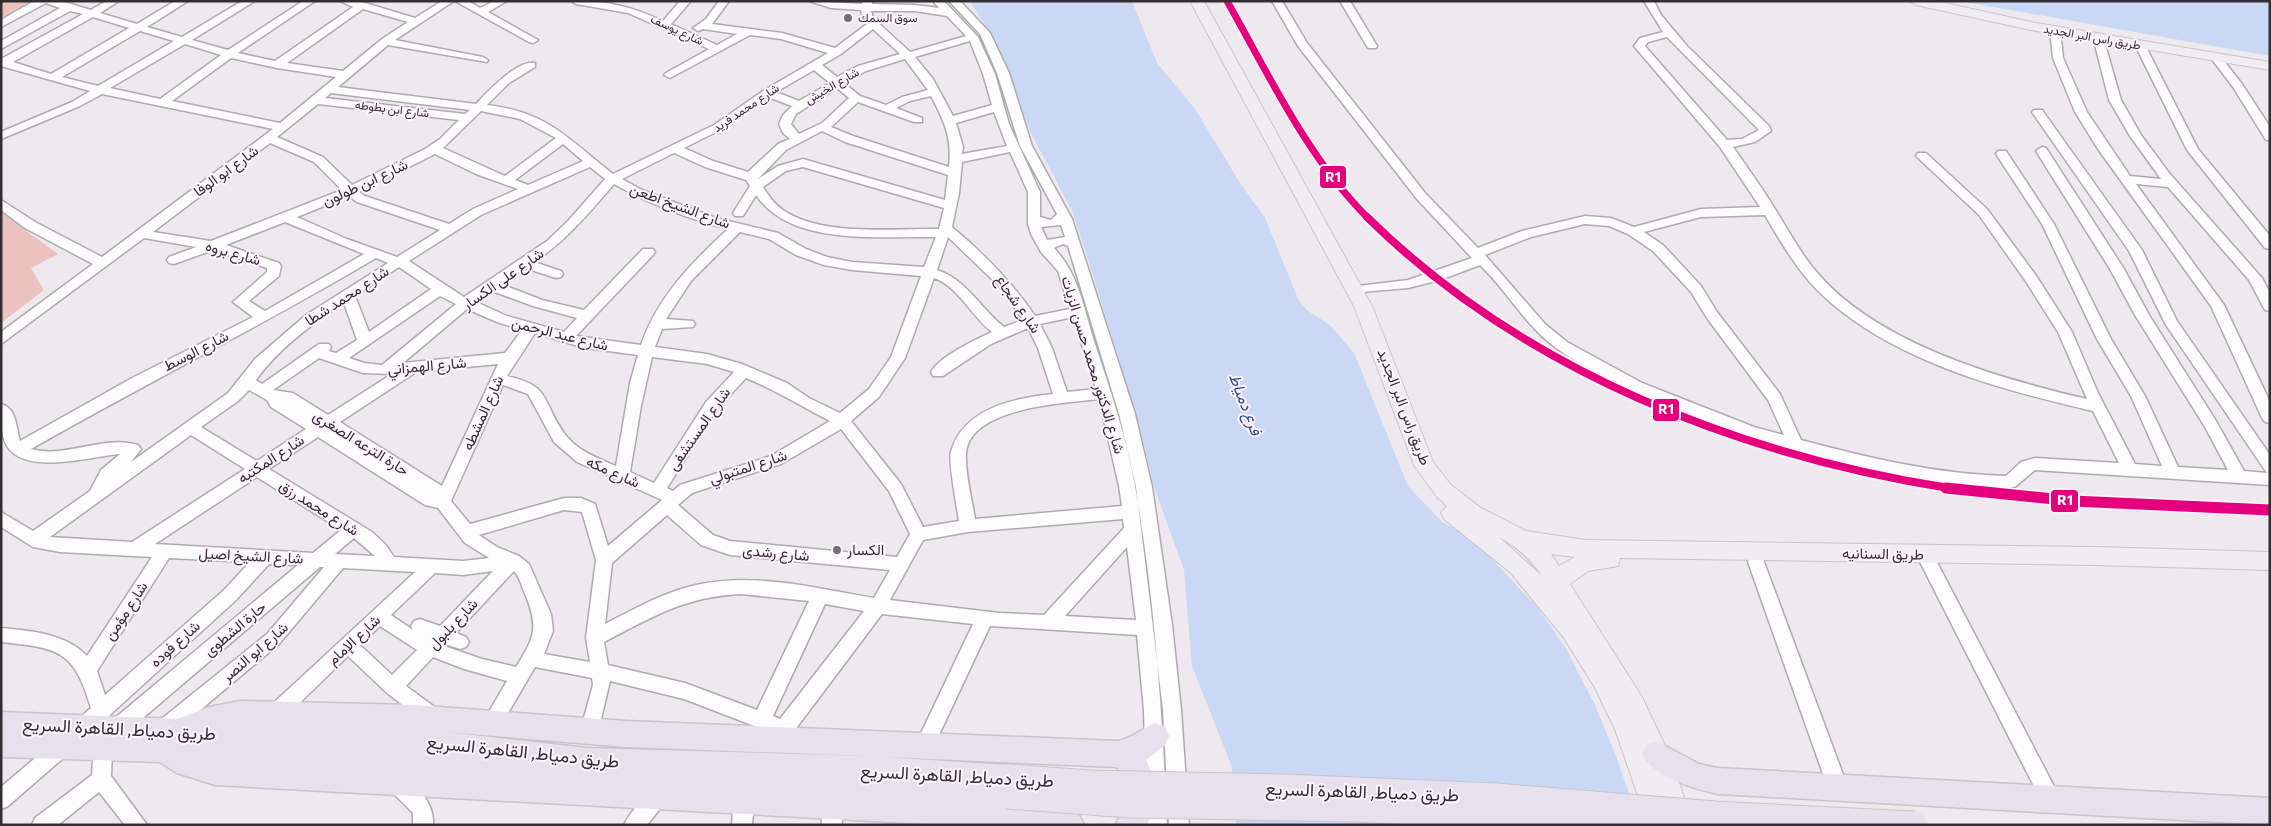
<svg xmlns="http://www.w3.org/2000/svg" width="2271" height="826" font-family="Commissioner,Vazirmatn,sans-serif">
<style>
.green{fill:#ecc2bf}
.water{fill:#cad7f5}
.lines{fill:none;stroke-linecap:round;stroke-linejoin:round}
.minor-casing{stroke:#afaaaf;stroke-width:3}
.major-casing{stroke:#c8c5c8;stroke-width:2}
.highway-casing{stroke:#c8c5c8;stroke-width:3}
.minor{fill:#fcfcfc;fill-rule:evenodd}
.major{fill:#efecf4;fill-rule:evenodd}
.highway{fill:#e6e1ed;fill-rule:evenodd}
.highway-bridge-casing{stroke:#c8c5c8;stroke-width:29;stroke-linecap:butt}
.highway-bridge{stroke:#e6e1ed;stroke-width:27}
.rail-1-far2-casing{stroke:#fff3ff;stroke-width:10}
.rail-1-far1-casing{stroke:#fff3ff;stroke-width:12}
.rail-1-casing{stroke:#fff3ff;stroke-width:14}
.rail-1-far2{stroke:#e5007d;stroke-width:7}
.rail-1-far1{stroke:#e5007d;stroke-width:8}
.rail-1{stroke:#e5007d;stroke-width:11}
.poi-dot{fill:#746f74;stroke:#fff3ff;stroke-width:2}
.labels{text-anchor:middle;stroke-width:4;stroke-linejoin:round;paint-order:stroke}
.far-poi-label{font-size:12px;fill:#322e32;stroke:#fff3ff;text-anchor:start}
.far-street-label{font-size:12px;fill:#322e32;stroke:#fff3ff}
.street-label{font-size:15px;fill:#322e32;stroke:#fff3ff}
.poi-label{font-size:15px;fill:#322e32;stroke:#fff3ff;text-anchor:start}
.water-label{font-size:16px;font-style:italic;fill:#2c4b99;stroke:#fff3ff}
.near-street-label{font-size:18px;fill:#322e32;stroke:#fff3ff}
.line-badge{stroke:#fff3ff;stroke-width:2}
.badge-label{font-size:14px;text-anchor:middle;font-weight:bold;fill:#fff}
</style>
<rect width="100%" height="100%" fill="#eee9ee"/>
<!-- green -->
<g class="green">
<polygon points="1,1 31,1 1,18"/>
<polygon points="1,212 58,254 31,268 44,290 1,323"/>
</g>
<!-- water -->
<g class="water">
<polygon points="970,1 1132,1 1157,63 1195,109 1240,183 1265,218 1299,301 1308,311 1330,325 1354,353 1408,486 1441,521 1474,540 1537,607 1565,647 1595,705 1616,756 1640,825 1236,825 1232,767 1192,666 1184,570 1153,484 1139,425 1090,266 1073,213 1030,131 995,41"/>
<polygon points="1960,1 2270,1 2270,56"/>
</g>
<g class="lines">
<!-- minor casing -->
<g class="minor-casing">
<g id="minor">
<path d="M34 1H61L91 10 106 1H119L100 13 137 24 175 1H188L147 27 182 37 242 1H255L192 40 228 50 303 1H315L238 53 275 61 353 7 340 1 362 2 415 18 442 1H454L395 40 483 57 488 60 487 62 388 45 338 87 476 104C487 92 518 59 535 63V67L509 83 487 105C548 112 568 139 613 174L714 125 763 91 828 53 781 39 750 35 670 78 664 75 666 73 709 49 628 13 576 4 571 1C608 1 630 6 663 21L680 1H691L671 24 717 45 737 34 703 29 698 31 693 28 706 19 719 1H729L712 24 782 33 835 48 867 24 863 19 861 10 831 8 809 1 862 4V1H872V4L915 5 939 8 933 1H944L978 37 995 74 1009 124 1040 192V217L1051 220 1057 214 1020 146 997 73 980 34 949 1H960L990 33 1009 73 1032 146 1072 219 1135 414 1152 487 1172 625 1181 710 1189 825H1169L1163 710 1136 487 1119 414 1068 246 1063 244 1054 248C1078 273 1084 308 1094 341 1110 389 1126 436 1135 486 1155 597 1162 712 1167 825H1147L1144 710 1137 635 990 626 931 752 924 755 917 752 915 746 973 624 882 614 791 735 782 746 775 748 768 746 766 740 770 732 684 699 610 681 598 732 596 738 589 740 582 738 580 732 593 685 592 678 535 667 498 730 491 732 484 730 482 724 507 681 464 669 433 657 406 686 440 711 442 717 440 723 433 725 426 723 387 693 348 656 282 720 275 722 268 720 266 714 268 708 415 572 343 568 279 644 168 737 161 739 154 737 152 731 154 725 267 634 324 567H320L123 735 116 737 109 735 107 729 109 723 298 565 269 564 236 600 89 734 82 736 75 734 73 728 75 722 91 708C74 650 59 648 1 642V628C31 631 65 633 87 656L152 557 60 552 33 547 1 527V512L33 531 90 491 101 470 120 454C91 456 20 478 5 442 0 430 1 416 1 404 17 408 16 428 20 441L132 378 253 317 233 302 267 272V268L213 250 174 264 169 263 167 260 169 257 196 247 144 238 1 344V332L93 264 25 228 1 210V200L35 222 102 257 273 129 102 94 80 106 1 139V132L72 102 90 91 1 66V59L83 14 70 11 1 49V41L60 8 46 3 1 27V20ZM363 9 408 22 382 39 343 71 287 63ZM871 11H915L947 16 966 36 910 52 873 18ZM93 17 129 28 51 74 13 62ZM873 29 900 54 858 66 837 77 822 65 841 54ZM140 31 174 41 98 86 62 77ZM970 41 983 74 992 105 953 116 933 79 915 57ZM185 44 221 55 160 99 110 88ZM231 58 277 68 336 77 280 123 172 101ZM905 59 928 90 902 97 886 105 860 96 844 83 866 71ZM814 70 830 83 799 101 776 92ZM837 88 849 98 822 123 799 134 791 124 796 114ZM331 93 470 110 465 114 325 98ZM931 96C945 122 952 138 949 167L853 136 831 127 858 102 914 122H922V118L896 108 910 101ZM768 97 792 106 783 115 779 124 783 133 790 139 778 144 748 172 713 161 684 148 722 129ZM318 104 459 120 440 139 425 149 352 185 323 157 277 137ZM481 111 520 119 556 138 505 176 443 148ZM994 112 1007 146 962 154 963 147 956 123ZM822 131 845 142 948 175 945 200 803 159 778 166 758 179 786 150ZM270 143 314 162 342 190 211 241 153 232ZM563 144 583 161 528 185 515 180ZM1010 152 1028 192V224L1031 234 1041 252 1058 271 1070 309 1035 316C1012 282 984 254 952 227L959 193 962 162ZM674 153 705 167 746 180 750 186 733 213 735 216H743L756 195C791 247 880 236 936 237L924 267 852 262 827 257 806 249 778 233 716 218 642 190 622 179ZM435 154 476 174 518 189 473 209 449 224 365 196 359 192ZM590 167 605 179 568 221 547 241 464 297 409 261 481 215ZM803 167 944 208 939 229C894 228 822 237 783 210 774 204 769 196 763 187L786 171ZM614 184C649 204 689 219 728 229 691 263 657 298 641 345L576 336 653 255 655 252 653 249H643L584 310 542 300 501 284 525 268 556 278 561 277 563 274 561 271 534 262C566 241 589 213 614 184ZM349 196 357 202 440 230 397 257 347 239 297 217ZM285 222 364 254 265 311 249 301 279 276 281 266 279 263 226 245ZM1061 225 1065 237 1047 240 1041 227ZM740 232 769 239 796 255 824 265 852 270 921 276 891 357 869 389 840 413 809 398 787 383 742 364 707 354 655 347 662 329 693 327 695 324 693 321 666 319 691 281ZM948 237 999 286 1023 320 1004 327C981 309 966 279 937 270ZM376 258 388 263 306 315 255 359 228 393 131 462 141 449 138 445C103 434 66 459 31 449 145 384 263 325 376 258ZM399 267 431 289 369 332 355 296ZM934 278C958 286 972 317 992 332 975 340 940 356 931 372L933 376H943L991 344 1028 328 1038 348 1053 394C1015 398 963 408 951 452 948 462 957 507 959 521L923 527 901 484 851 421 879 397 905 358ZM492 291 533 306 577 318 564 332 507 316 476 302ZM440 296 456 304 382 365 364 363 349 358ZM344 303 357 340 336 353 329 351 331 347 329 344H319L262 384 256 380C278 349 312 324 344 303ZM467 309 497 322 522 330 505 353 403 363ZM1073 317 1096 389 1067 392 1052 348 1040 324ZM535 333 585 348 638 355 630 383 616 466C597 458 576 450 564 433 541 400 552 386 507 376ZM652 357 707 364 734 372 706 402 654 483 630 472 641 406ZM319 358 363 373 392 374 328 415 293 393 273 390ZM498 364 442 486 340 422 416 372ZM746 378C776 390 802 407 830 421L771 456 680 485 673 491 667 488 716 410ZM503 385 528 394 554 442 577 462 662 500 608 546 595 504 581 498H564L470 524 451 501ZM249 390 267 400 271 407 306 429 257 461 201 427 238 401ZM1099 399 1119 486 1122 506 975 519C972 500 965 473 966 454 968 407 1066 403 1099 399ZM841 429 889 491 910 534 897 557 730 541 713 535 678 505 692 493 781 464ZM191 435 245 469 132 542 50 537ZM318 437 425 505 438 508 465 543 489 558 463 561 394 557 385 544 372 532 269 469ZM257 477 341 530 313 553 155 544ZM564 510 582 512 596 560 586 638 590 662 544 654 553 631 551 614 529 564 519 556 497 547 479 535ZM667 515 701 545 730 555 890 570 874 598C815 588 755 572 696 585 664 592 634 609 605 624L612 563ZM1123 519 1124 528 1044 615 999 613 890 600 923 540 968 532ZM354 538 375 556 335 554ZM1127 547 1136 620 1065 616ZM169 558 250 562 224 590 105 695 97 671ZM493 571 440 626 420 619 414 621 411 626 413 630 391 615 435 573 463 575ZM514 571C520 577 522 588 526 596 539 629 534 638 516 667L482 659 444 646 445 644 460 649 466 647 469 642 466 637 456 633ZM741 594 809 601 757 710 685 683 608 665 604 642C654 616 684 597 741 594ZM825 604 864 611 780 719 773 716ZM380 626 417 650 392 675 360 645Z"/>
<polygon points="455,1 468,1 480,8 494,1 507,1 488,12 538,40 533,43 529,42"/>
<path d="M1272 1H1282L1307 43 1425 193 1478 248 1522 231 1585 216 1611 218 1634 227 1701 209 1760 207 1720 147 1634 46 1640 38 1663 32 1644 1H1654L1661 15 1687 46 1769 126 1771 131 1755 142 1733 147C1747 167 1763 189 1775 209 1787 228 1799 251 1814 269 1874 343 1997 378 2087 399L2058 332 2027 283 1979 215 1916 156 1918 153H1926L1987 209 2037 277 2072 332 2098 393 2135 464 2162 466 2131 396 2097 339 2042 224 1996 154 1998 151H2006L2054 224 2111 339 2145 396 2178 467 2228 470 2205 427 2135 315 2110 269 2036 151 2042 147 2046 148 2124 269 2149 315 2216 421 2244 471 2267 473 2166 325 2129 251 2032 112 2034 110H2042L2142 250 2177 321 2270 455V485L2035 470 2016 486 2010 488C1898 485 1785 452 1681 410 1639 394 1593 374 1556 348 1525 325 1507 291 1480 265L1440 280 1408 288 1350 293 1348 290 1350 287 1408 280 1472 258 1417 199 1298 46ZM1667 37 1759 130 1742 139 1727 140 1645 46 1648 42ZM1765 215C1780 241 1796 268 1817 290 1888 360 1998 389 2093 411L2119 463 2035 458 2021 462 2006 476C1936 474 1869 458 1801 440L1780 394 1717 312 1701 286 1663 245 1644 232 1701 217ZM1585 224 1609 226 1628 234 1653 251 1691 292 1707 318 1768 400 1784 435 1754 427 1642 383 1567 342 1545 324 1485 255 1531 237Z"/>
<polygon points="1340,1 1350,1 1377,46 1376,48 1368,48"/>
<polygon points="2055,27 2060,30 2063,58 2087,112 2130,176 2161,179 2130,136 2109,100 2093,37 2098,34 2103,37 2121,100 2141,135 2169,173 2262,278 2270,293 2270,311 2265,310 2249,280 2168,187 2136,184 2224,305 2270,402 2270,423 2265,422 2262,418 2211,306 2098,149 2075,112 2053,58 2050,30"/>
<polygon points="2140,42 2145,45 2198,149 2270,236 2270,249 2265,248 2187,150 2135,45"/>
<polygon points="2216,55 2220,56 2242,84 2270,127 2270,140 2266,140 2233,87 2211,58"/>
<polygon points="1924,547 1930,549 2058,794 2061,800 2058,806 2051,809 2044,806 1916,554 1918,549"/>
<polygon points="1756,555 1762,557 1764,562 1848,788 1845,794 1838,797 1831,794 1828,788 1748,562 1750,557"/>
<polygon points="61,739 68,742 70,748 68,754 8,806 1,809 1,787 54,742"/>
<polygon points="103,740 110,743 112,749 111,776 147,825 125,825 99,792 58,825 32,825 35,818 92,775 94,749 96,743"/>
<path d="M396 774C415 781 435 803 433 825H413V813L389 789 386 783 389 777Z"/>
<path d="M660 787 667 790 670 796 647 825H624C630 812 647 792 660 787Z"/>
<polygon points="744,791 751,794 754,800 752,825 732,825 734,800 737,794"/>
<polygon points="831,796 838,799 841,805 842,825 822,825 821,805 824,799"/>
</g>
</g>
<!-- major casing -->
<g class="major-casing">
<g id="major">
<path d="M1190 1H1204L1372 306 1433 462 1451 485 1481 508 1526 531 1586 540 2095 547 2270 552V570L2095 565 1620 558 1618 566 1588 571 1570 584 1642 697 1669 754 1693 823 1648 825 1615 729 1594 686 1564 638 1510 572 1444 519 1441 513 1447 506 1437 497 1414 465 1354 306ZM1499 537C1517 547 1531 559 1542 576ZM1551 554 1575 557 1559 566Z"/>
<polygon points="1909,1 1936,1 2031,22 2270,62 2270,70 2031,30 1916,5"/>
</g>
</g>
<!-- highway casing -->
<g class="highway-casing">
<g id="highway">
<path d="M240 701 413 705 626 721 1118 741C1133 738 1141 729 1155 723L1165 727 1169 736 1165 745 1146 760C1157 782 1157 802 1147 825H1116C1124 806 1134 783 1116 767L884 757 1008 765 1018 769 1022 778 1017 788 1021 795 1018 801C1040 802 1059 807 1079 815L1084 825H945L215 785 177 773 160 762 1 757V712L177 719 209 707ZM446 732 626 747 865 756 587 748Z"/>
<path d="M1656 741 1699 764 1718 768 2270 798V825L1718 794C1695 789 1652 777 1642 754L1646 745Z"/>
</g>
</g>
<!-- minor -->
<use href="#minor" class="minor"/>
<!-- major -->
<use href="#major" class="major"/>
<!-- highway -->
<use href="#highway" class="highway"/>
<!-- highway-bridge casing -->
<g class="highway-bridge-casing">
<g id="highway-bridge">
<polyline points="1008,778 1090,784 1285,788 1496,797 1715,815 1914,825"/>
<polyline points="1006,795 1130,804 1357,808 1649,824"/>
</g>
</g>
<!-- highway-bridge -->
<use href="#highway-bridge" class="highway-bridge"/>
<!-- rail-1-far2 casing -->
<g class="rail-1-far2-casing">
<path id="rail-1-far2" d="M1227 1C1269 75 1307 157 1368 218"/>
</g>
<!-- rail-1-far1 casing -->
<g class="rail-1-far1-casing">
<path id="rail-1-far1" d="M1367 217C1523 371 1740 456 1955 489"/>
</g>
<!-- rail-1 casing -->
<g class="rail-1-casing">
<polyline id="rail-1" points="1946,488 2073,501 2270,510"/>
</g>
<!-- rail-1-far2 -->
<use href="#rail-1-far2" class="rail-1-far2"/>
<!-- rail-1-far1 -->
<use href="#rail-1-far1" class="rail-1-far1"/>
<!-- rail-1 -->
<use href="#rail-1" class="rail-1"/>
</g>
<!-- markers -->
<g class="poi-dot">
<circle cx="848" cy="18" r="5"/>
<circle cx="837" cy="550" r="5"/>
</g>
<g class="labels">
<!-- far-poi labels -->
<g class="far-poi-label">
<text x="858" y="22">سوق السمك</text>
</g>
<!-- far-street labels -->
<g class="far-street-label">
<text transform="translate(677 30) rotate(25)" y="4">شارع يوسف</text>
<text transform="translate(2092 37) rotate(10)" y="4">طريق راس البر الجديد</text>
<text transform="translate(832 86) rotate(-30)" y="4">شارع الخيش</text>
<text transform="translate(746 108) rotate(-34)" y="4">شارع محمد فريد</text>
<text transform="translate(392 109) rotate(7)" y="4">شارع ابن بطوطه</text>
</g>
<!-- street labels -->
<g class="street-label">
<text transform="translate(226 171) rotate(-36)" y="5">شارع ابو الوفا</text>
<text transform="translate(365 183) rotate(-25)" y="5">شارع ابن طولون</text>
<text transform="translate(680 206) rotate(20)" y="5">شارع الشيخ اطعن</text>
<text transform="translate(233 253) rotate(16)" y="5">شارع بروه</text>
<text transform="translate(503 279) rotate(-35)" y="5">شارع على الكسار</text>
<text transform="translate(347 296) rotate(-33)" y="5">شارع محمد شطا</text>
<text transform="translate(1018 304) rotate(55)" y="5">شارع شجاع</text>
<text transform="translate(560 334) rotate(14)" y="5">شارع عبد الرحمن</text>
<text transform="translate(196 351) rotate(-27)" y="5">شارع الوسط</text>
<text transform="translate(1093 365) rotate(73)" y="5">شارع الدكتور محمد حسن الزيات</text>
<text transform="translate(427 366) rotate(-5)" y="5">شارع الهمزاني</text>
<text transform="translate(1404 407) rotate(69)" y="5">طريق راس البر الجديد</text>
<text transform="translate(483 413) rotate(-66)" y="5">شارع المشطه</text>
<text transform="translate(699 429) rotate(-55)" y="5">شارع المستشفى</text>
<text transform="translate(361 443) rotate(32)" y="5">حارة الترعه الصغرى</text>
<text transform="translate(271 459) rotate(-33)" y="5">شارع المكتبه</text>
<text transform="translate(748 467) rotate(-18)" y="5">شارع المتبولي</text>
<text transform="translate(613 472) rotate(24)" y="5">شارع مكه</text>
<text transform="translate(319 508) rotate(32)" y="5">شارع محمد رزق</text>
<text transform="translate(776 553) rotate(5)" y="5">شارع رشدى</text>
<text transform="translate(1883 554) rotate(1)" y="5">طريق السنانيه</text>
<text transform="translate(251 556) rotate(3)" y="5">شارع الشيخ اصيل</text>
<text transform="translate(126 611) rotate(-57)" y="5">شارع مؤمن</text>
<text transform="translate(453 624) rotate(-46)" y="5">شارع بلبول</text>
<text transform="translate(235 629) rotate(-40)" y="5">حارة الشطوى</text>
<text transform="translate(354 640) rotate(-43)" y="5">شارع الإمام</text>
<text transform="translate(175 644) rotate(-42)" y="5">شارع فوده</text>
<text transform="translate(255 652) rotate(-41)" y="5">شارع ابو النصر</text>
</g>
<!-- poi labels -->
<g class="poi-label">
<text x="847" y="555">الكسار</text>
</g>
<!-- water labels -->
<g class="water-label">
<text transform="translate(1246 404) rotate(69)" y="6">فرع دمياط</text>
</g>
<!-- near-street labels -->
<g class="near-street-label">
<text transform="translate(119 729) rotate(3)" y="6">طريق دمياط, القاهرة السريع</text>
<text transform="translate(523 752) rotate(6)" y="6">طريق دمياط, القاهرة السريع</text>
<text transform="translate(957 776) rotate(3)" y="6">طريق دمياط, القاهرة السريع</text>
<text transform="translate(1362 792) rotate(2)" y="6">طريق دمياط, القاهرة السريع</text>
</g>
</g>
<g class="line-badge">
<rect x="1319" y="165" width="28" height="24" rx="5" fill="#e5007d"/>
<rect x="1652" y="398" width="28" height="24" rx="5" fill="#e5007d"/>
<rect x="2050" y="489" width="29" height="24" rx="5" fill="#e5007d"/>
</g>
<g class="badge-label">
<text x="1333" y="182">R1</text>
<text x="1666" y="414">R1</text>
<text x="2065" y="505">R1</text>
</g>
<!-- border -->
<rect width="2271" height="826" fill="none" stroke="#322e32" stroke-width="5"/>
</svg>
